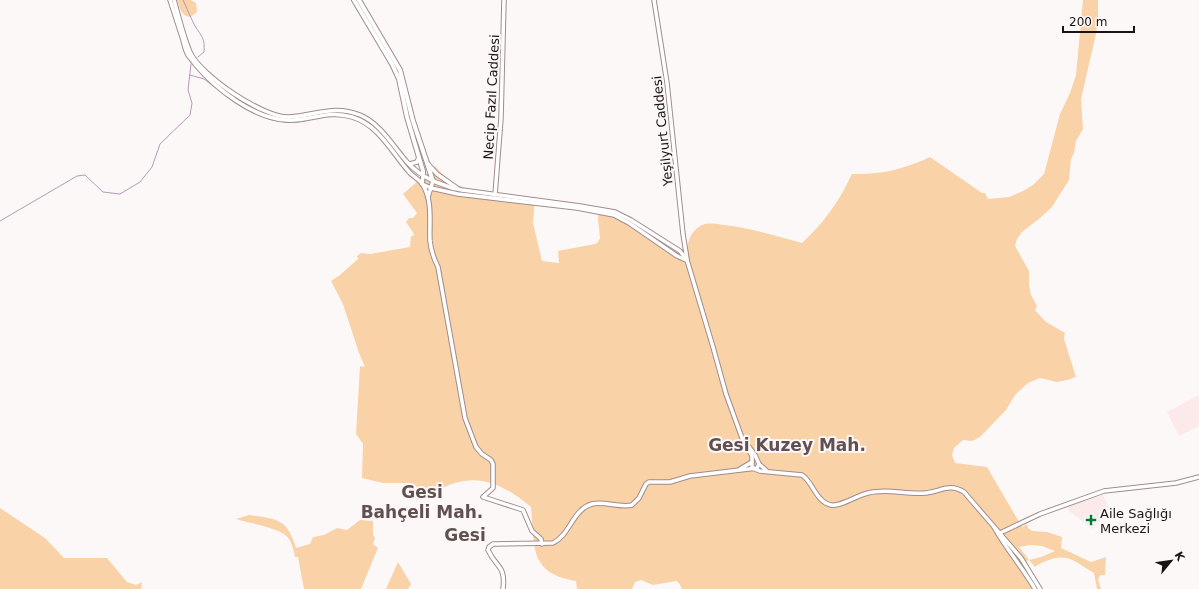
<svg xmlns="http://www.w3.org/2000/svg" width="1199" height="589" font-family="'DejaVu Sans',sans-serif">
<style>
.built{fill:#fceaea}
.green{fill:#fad2a7;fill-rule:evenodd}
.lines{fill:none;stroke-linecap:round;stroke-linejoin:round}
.stream{stroke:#b699b7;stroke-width:1}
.tertiary-casing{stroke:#a08c8d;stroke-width:5.5}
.secondary-casing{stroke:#a08c8d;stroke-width:6}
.tertiary{stroke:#fff;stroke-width:3.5}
.secondary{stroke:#fff;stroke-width:4}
.poi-dot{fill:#047e37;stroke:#fdf8f8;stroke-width:1.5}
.labels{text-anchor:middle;stroke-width:4;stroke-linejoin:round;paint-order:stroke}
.street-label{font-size:13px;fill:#1a1313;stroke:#fdf8f8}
.poi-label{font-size:13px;fill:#1a1313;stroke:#fdf8f8;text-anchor:start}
.district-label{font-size:17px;font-weight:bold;fill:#625051;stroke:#fdf8f8}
</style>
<rect width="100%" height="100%" fill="#fdf8f8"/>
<!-- built -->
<g class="built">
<polygon points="1199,395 1199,426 1179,436 1167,412"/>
<polygon points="1103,495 1110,511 1092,529 1068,510 1069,506"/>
</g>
<!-- green -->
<g class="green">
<path d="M177 0H191L196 3 197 10 196 13 190 17C181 16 180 8 177 0Z"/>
<path d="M1083 0H1098V20L1096 34 1081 99 1083 129 1076 141 1074 153 1071 159 1069 180 1052 207 1040 218 1022 232 1017 239 1015 246 1029 271V285L1031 295 1037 306 1035 310 1046 322 1065 333 1064 339 1076 377 1067 380 1057 382 1040 378 1028 383 1015 395 1006 410 980 437 972 441 963 440 954 448 952 455 955 463 987 467 1022 527 1027 524 1028 528 1032 531 1047 532 1062 537 1061 548 1091 562 1106 557 1105 575H1101L1098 579 1101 589H1097L1094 573C1075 562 1068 552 1046 561 1042 563 1038 564 1035 567L1029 560 1018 565 1032 589H682L679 583 676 581 653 585 641 580 635 582 632 589H577L576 581C528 573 535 546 531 507 498 480 472 470 433 493L407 483H383L362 478 363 444 356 434 360 366 365 367 359 353 343 304 331 281 340 275 358 259 357 256 361 253 370 254 410 247 411 236H413L414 234 406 222 409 218H413L417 213 403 194 435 166C440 172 446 178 453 183 470 193 514 195 535 198L533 223 542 261 559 263 558 251 595 244 598 242 600 238 598 219 599 207C630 214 660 237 687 253 687 240 692 228 705 224 711 223 718 224 724 225 751 228 776 236 802 243 824 223 840 200 852 174 880 175 905 169 930 157L982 193H985L988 199 1009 197 1023 191 1033 185 1044 174 1060 114 1070 93 1076 75ZM1030 545 1042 546 1055 551 1041 557 1029 560 1019 547Z"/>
<polygon points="0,508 45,538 64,558 107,558 127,582 136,585 142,582 141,589 0,589"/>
<path d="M249 515C277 519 287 518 296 548L310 544 313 537 324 535 337 528 347 530 360 520 373 521V534L375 538 373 544 378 548 361 589H304L298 557H295C294 551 292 544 289 539 282 527 250 524 236 519Z"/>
<polygon points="398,562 411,584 408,589 386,589"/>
</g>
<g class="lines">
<!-- stream -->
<g class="stream">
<path d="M183 0C187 9 191 18 195 26 202 37 205 38 204 52L198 57"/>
<polyline points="190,75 204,79 220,91"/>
<polyline points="237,103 248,110"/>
<path d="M254 113C270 122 292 125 309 120"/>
<polyline points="0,221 77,176 85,175 103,192 120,194 140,182 152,167 160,144 190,115 192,103 188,90 191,64"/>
</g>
<!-- tertiary casing -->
<g class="tertiary-casing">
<g id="tertiary">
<path d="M170 0C174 12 178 25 182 37 184 43 185 50 188 55 190 58 193 61 195 64 216 89 253 118 286 120 309 122 327 109 352 117 379 125 392 153 410 173 414 177 420 180 423 185 433 202 429 223 430 241 431 251 434 259 438 267L465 418 476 447 482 454 491 460 493 464V488L483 497 523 510 532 531 541 539 542 544"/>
<path d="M174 0C179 17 183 36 190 52 200 75 263 118 289 117 315 116 333 104 360 115 381 124 392 145 407 162 414 170 423 176 433 181L428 197"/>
<polyline points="654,0 667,83 683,234 687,259"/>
<polyline points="410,164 417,162 419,157"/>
<polyline points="428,164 437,174 457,188"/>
<polyline points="423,176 422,184 431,188 458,194 577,208 614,215 629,223 677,256 686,260"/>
<path d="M433 181 452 188 462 190 580 206 615 212 631 220 680 251 687 260 713 347 726 394 742 438 752 456V468L760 471 802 475C813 482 816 502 831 505 841 507 857 495 868 493 887 488 907 495 926 493 942 491 949 483 964 492L1021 558 1040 589"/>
<polyline points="495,195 501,118 504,0"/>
<polyline points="749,447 755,455 759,464 766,470"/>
<polyline points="740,469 752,462"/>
<path d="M994 527C1006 549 1023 568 1035 589"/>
<polyline points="1000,533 1040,514 1104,491 1176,483 1199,477"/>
<path d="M503 589C506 565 496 568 488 550L489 547 493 544 553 543C570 535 573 509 592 504 605 501 619 508 632 505L639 498 646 484 649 482H670L690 476 757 468 759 464"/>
</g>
</g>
<!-- secondary casing -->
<g class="secondary-casing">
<g id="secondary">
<polyline points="354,0 392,64 399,79 407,117 423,171 423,176"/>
<polyline points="359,0 400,70 413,121 433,181"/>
</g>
</g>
<!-- tertiary -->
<use href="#tertiary" class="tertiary"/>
<!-- secondary -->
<use href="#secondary" class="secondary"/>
</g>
<!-- markers -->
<path class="poi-dot" d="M1089 514h4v4h4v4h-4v4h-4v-4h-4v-4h4z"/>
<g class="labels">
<!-- street labels -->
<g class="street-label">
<text transform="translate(491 97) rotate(-87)" y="5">Necip Fazıl Caddesi</text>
<text transform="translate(662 131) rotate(-96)" y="5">Yeşilyurt Caddesi</text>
</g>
<!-- poi labels -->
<g class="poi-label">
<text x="1100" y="518">Aile Sağlığı<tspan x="1100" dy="15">Merkezi</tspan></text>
</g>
<!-- district labels -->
<g class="district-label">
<text x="787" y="451">Gesi Kuzey Mah.</text>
<text x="422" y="498">Gesi<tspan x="422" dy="20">Bahçeli Mah.</tspan></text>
<text x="465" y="541">Gesi</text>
</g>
</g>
<!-- north arrow -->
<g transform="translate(1171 561) rotate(61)" stroke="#fdf8f8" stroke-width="3" paint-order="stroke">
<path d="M0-3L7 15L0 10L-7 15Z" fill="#1a1313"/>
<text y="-6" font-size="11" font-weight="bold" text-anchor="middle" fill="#1a1313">K</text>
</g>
<!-- scale -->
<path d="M1063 26v6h71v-6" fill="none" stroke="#1a1313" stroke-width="2"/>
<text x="1069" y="26" font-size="12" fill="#1a1313" stroke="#fdf8f8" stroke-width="3" paint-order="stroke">200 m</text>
</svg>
